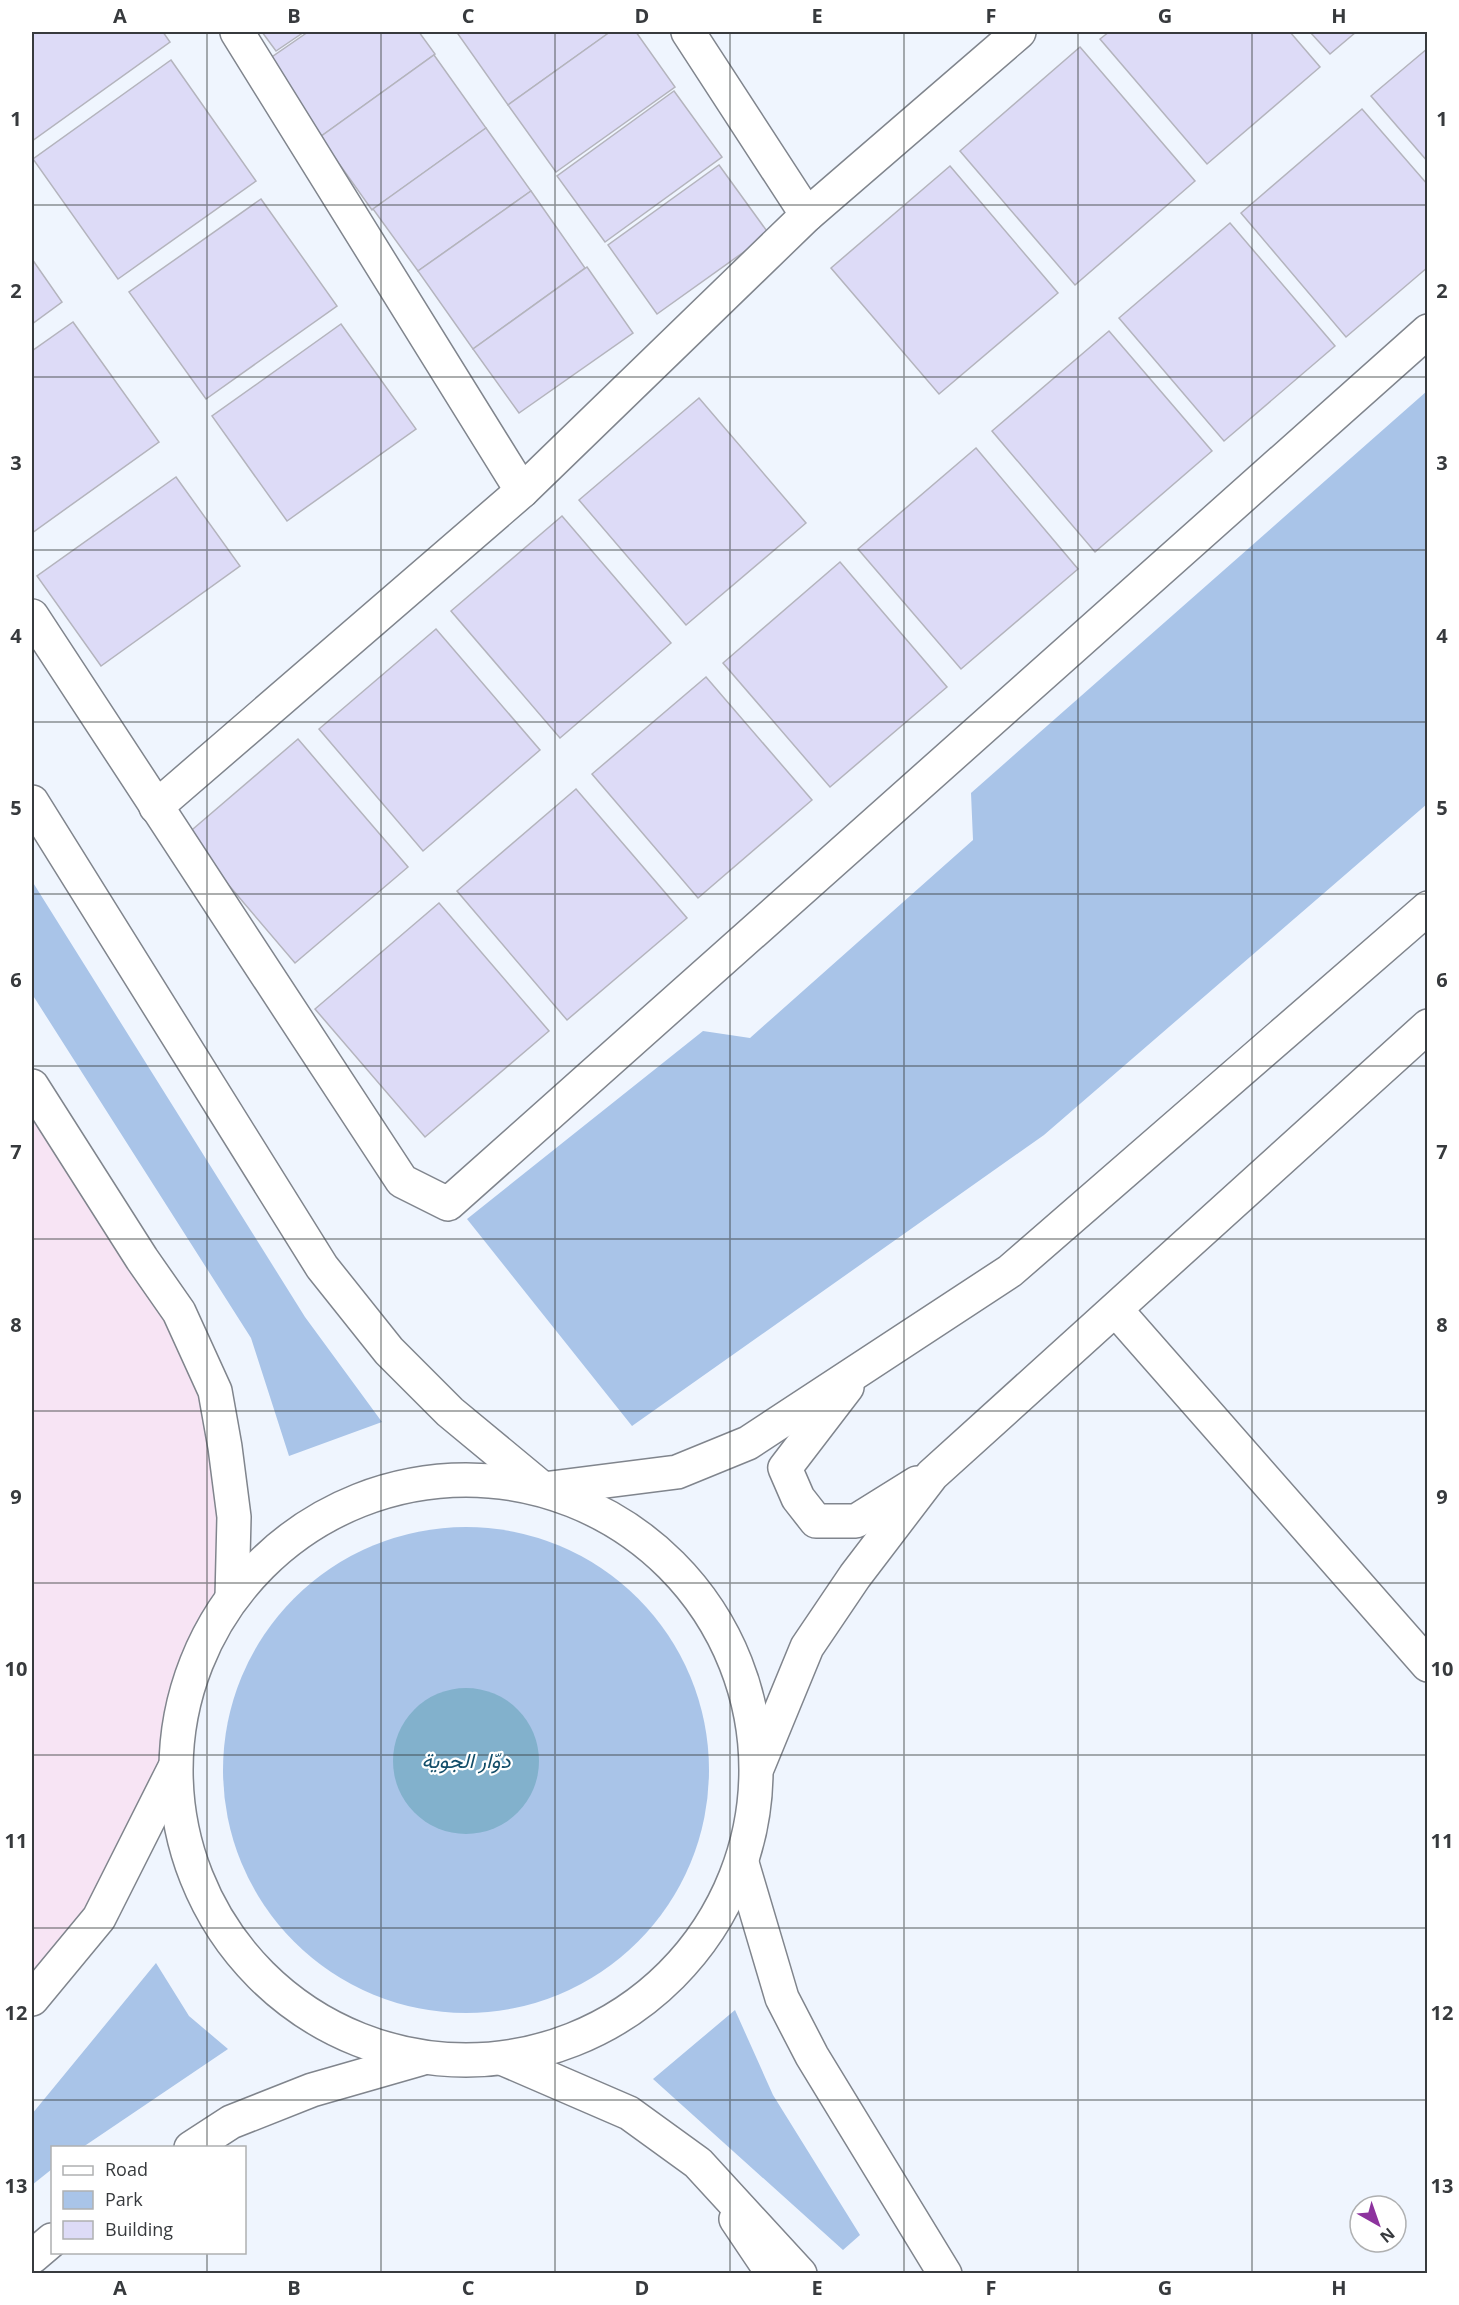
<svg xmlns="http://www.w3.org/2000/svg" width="1459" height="2305" font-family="'Open Sans',Vazirmatn,sans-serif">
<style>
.industrial{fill:#f7e4f4}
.green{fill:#a9c4e8}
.water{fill:#82b1cc}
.building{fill:#dddbf7;stroke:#b4b4bd;stroke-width:1.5}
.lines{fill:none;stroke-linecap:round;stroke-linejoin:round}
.street-casing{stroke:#80858d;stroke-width:36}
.secondary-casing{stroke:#80858d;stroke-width:36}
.primary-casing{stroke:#80858d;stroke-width:36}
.street{stroke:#fff;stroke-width:33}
.secondary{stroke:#fff;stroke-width:33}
.primary{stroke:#fff;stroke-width:33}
.grid{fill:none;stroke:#373a3d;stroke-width:1.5;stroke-opacity:0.55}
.labels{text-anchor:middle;stroke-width:4.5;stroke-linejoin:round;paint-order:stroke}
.water-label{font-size:21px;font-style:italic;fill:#124d69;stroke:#fff}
.neatline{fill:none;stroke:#373a3d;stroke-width:2}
.grid-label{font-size:20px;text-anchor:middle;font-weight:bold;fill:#373a3d}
</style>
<rect width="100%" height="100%" fill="#eff5fe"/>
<!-- industrial -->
<polygon class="industrial" points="32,1086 215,1391 232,1598 210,1632 193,1670 179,1722 174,1769 32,1999"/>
<!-- green -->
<g class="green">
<polygon points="1427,391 1427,804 1044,1135 632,1426 467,1219 703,1031 750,1038 973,840 971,793"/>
<polygon points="32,881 305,1317 382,1422 289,1456 251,1338 32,994"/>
<circle cx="466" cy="1770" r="243"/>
<polygon points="156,1963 189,2016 228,2049 83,2147 52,2148 52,2169 32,2185 32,2114"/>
<polygon points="735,2010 773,2095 860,2235 843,2250 653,2079"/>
</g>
<!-- water -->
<circle class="water" cx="466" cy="1761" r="73"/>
<!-- building -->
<g class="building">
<polygon points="32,32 163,32 170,42 32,141"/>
<polygon points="262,32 304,32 276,51"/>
<polygon points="308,32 419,32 435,54 320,137 266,61"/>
<polygon points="461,32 610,32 508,105 458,34"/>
<polygon points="610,32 636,32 675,87 556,172 508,105"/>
<polygon points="1109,32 1290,32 1320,67 1207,164 1100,39"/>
<polygon points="1310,32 1356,32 1330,54"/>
<polygon points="1080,47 1195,181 1075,285 960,151"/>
<polygon points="1428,48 1428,162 1371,96"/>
<polygon points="434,55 486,128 372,210 320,137"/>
<polygon points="171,60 256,181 118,279 33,159"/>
<polygon points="674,91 722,157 605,242 557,176"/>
<polygon points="1362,109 1428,185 1428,267 1346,337 1241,213"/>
<polygon points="486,128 531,191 418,271 373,209"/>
<polygon points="719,165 769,234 657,314 608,245"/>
<polygon points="950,166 1058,293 939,394 831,268"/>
<polygon points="531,191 585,268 473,349 418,271"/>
<polygon points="261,199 337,306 206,399 129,292"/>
<polygon points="1230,223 1335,346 1224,441 1119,318"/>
<polygon points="32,259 62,302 32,324"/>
<polygon points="587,267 633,333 519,413 473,349"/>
<polygon points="73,322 159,442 32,533 32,351"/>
<polygon points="341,324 416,429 287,521 212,416"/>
<polygon points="1109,331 1212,451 1095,552 992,431"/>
<polygon points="699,398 806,523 686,625 579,500"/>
<polygon points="976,448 1078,569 961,669 858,549"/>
<polygon points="176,477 240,566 101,666 37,576"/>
<polygon points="562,516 671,643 560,738 451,611"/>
<polygon points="840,562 947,687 830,787 723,663"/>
<polygon points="436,629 540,750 423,851 319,729"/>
<polygon points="706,677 812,800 698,898 592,774"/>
<polygon points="298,739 408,867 295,963 186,835"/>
<polygon points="576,789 687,918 567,1020 457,891"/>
<polygon points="439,903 549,1031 425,1137 315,1009"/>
</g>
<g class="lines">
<!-- street casing -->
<g class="street-casing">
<g id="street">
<polyline points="237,32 522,491"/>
<polyline points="688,32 807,215"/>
<polyline points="32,616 402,1181 448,1204 1428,331"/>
<polyline points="156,807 522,491 807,215 1019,32"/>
<polyline points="1116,1310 1428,1665"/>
</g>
</g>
<!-- secondary casing -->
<g class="secondary-casing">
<g id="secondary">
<polyline points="847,1387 785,1468 798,1498 816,1521 856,1521 917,1483"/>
<polyline points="543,1489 677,1472 748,1443 1010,1271 1428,908"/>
<polyline points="758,1766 807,1647 855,1576 932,1475 1428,1026"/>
<polyline points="32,1999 99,1918 174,1769"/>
<polyline points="191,2148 231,2122 312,2090 420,2059"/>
<polyline points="736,2219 773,2274"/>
<polyline points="32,2257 52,2240"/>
</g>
</g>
<!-- primary casing -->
<g class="primary-casing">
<g id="primary">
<polyline points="32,802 322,1267 389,1351 450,1412 543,1489"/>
<polyline points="32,1086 142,1259 179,1312 215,1391 225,1447 234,1517 232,1598"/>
<circle cx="466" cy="1770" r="290"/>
<polyline points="742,1863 782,1998 812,2056 945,2274"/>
<polyline points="504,2059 629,2113 698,2163 800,2274"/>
</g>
</g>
<!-- street -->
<use href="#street" class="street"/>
<!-- secondary -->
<use href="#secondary" class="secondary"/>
<!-- primary -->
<use href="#primary" class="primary"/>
</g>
<!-- grid -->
<path class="grid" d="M207 32V2148M381 32V2274M555 32V2274M730 32V2274M904 32V2274M1078 32V2274M1252 32V2274M32 205H1428M32 377H1428M32 550H1428M32 722H1428M32 894H1428M32 1066H1428M32 1239H1428M32 1411H1428M32 1583H1428M32 1755H1428M32 1928H1428M32 2100H1428M207 2252V2274"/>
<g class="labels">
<!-- water labels -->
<g class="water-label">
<text x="466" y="1768">دوّار الجوية</text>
</g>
</g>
<!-- border -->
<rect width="1459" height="2305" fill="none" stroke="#ffffff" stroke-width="66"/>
<!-- legend -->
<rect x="51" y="2146" width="195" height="108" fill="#ffffff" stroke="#afb0b1" stroke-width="1.5"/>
<rect x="63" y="2166" width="30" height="9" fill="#ffffff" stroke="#afb0b1" stroke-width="1.5"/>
<text x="105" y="2176" font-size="18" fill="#373a3d">Road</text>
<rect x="63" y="2191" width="30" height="18" fill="#a9c4e8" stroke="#afb0b1" stroke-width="1.5"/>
<text x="105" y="2206" font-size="18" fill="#373a3d">Park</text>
<rect x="63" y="2221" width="30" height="18" fill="#dddbf7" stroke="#afb0b1" stroke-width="1.5"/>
<text x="105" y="2236" font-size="18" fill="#373a3d">Building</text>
<!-- north arrow -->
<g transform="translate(1378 2224) rotate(140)"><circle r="28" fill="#ffffff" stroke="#afb0b1" stroke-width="1.5"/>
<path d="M0-4.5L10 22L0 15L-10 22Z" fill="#8d339e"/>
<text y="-9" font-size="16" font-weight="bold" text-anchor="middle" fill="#373a3d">N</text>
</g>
<rect x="33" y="33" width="1393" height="2239" class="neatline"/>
<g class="grid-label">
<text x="120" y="23">A</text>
<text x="294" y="23">B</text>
<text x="468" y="23">C</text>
<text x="642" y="23">D</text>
<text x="817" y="23">E</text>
<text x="991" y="23">F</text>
<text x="1165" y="23">G</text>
<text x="1339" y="23">H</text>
<text x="16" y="126">1</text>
<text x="1442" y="126">1</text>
<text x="16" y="298">2</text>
<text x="1442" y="298">2</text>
<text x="16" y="470">3</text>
<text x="1442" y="470">3</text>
<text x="16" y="643">4</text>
<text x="1442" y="643">4</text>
<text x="16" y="815">5</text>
<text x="1442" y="815">5</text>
<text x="16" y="987">6</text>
<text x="1442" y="987">6</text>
<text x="16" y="1159">7</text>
<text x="1442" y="1159">7</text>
<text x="16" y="1332">8</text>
<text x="1442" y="1332">8</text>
<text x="16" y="1504">9</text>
<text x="1442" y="1504">9</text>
<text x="16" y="1676">10</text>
<text x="1442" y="1676">10</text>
<text x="16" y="1848">11</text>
<text x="1442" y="1848">11</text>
<text x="16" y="2020">12</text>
<text x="1442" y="2020">12</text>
<text x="16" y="2193">13</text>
<text x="1442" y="2193">13</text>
<text x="120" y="2295">A</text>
<text x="294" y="2295">B</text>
<text x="468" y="2295">C</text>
<text x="642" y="2295">D</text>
<text x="817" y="2295">E</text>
<text x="991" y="2295">F</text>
<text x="1165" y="2295">G</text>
<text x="1339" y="2295">H</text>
</g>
</svg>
